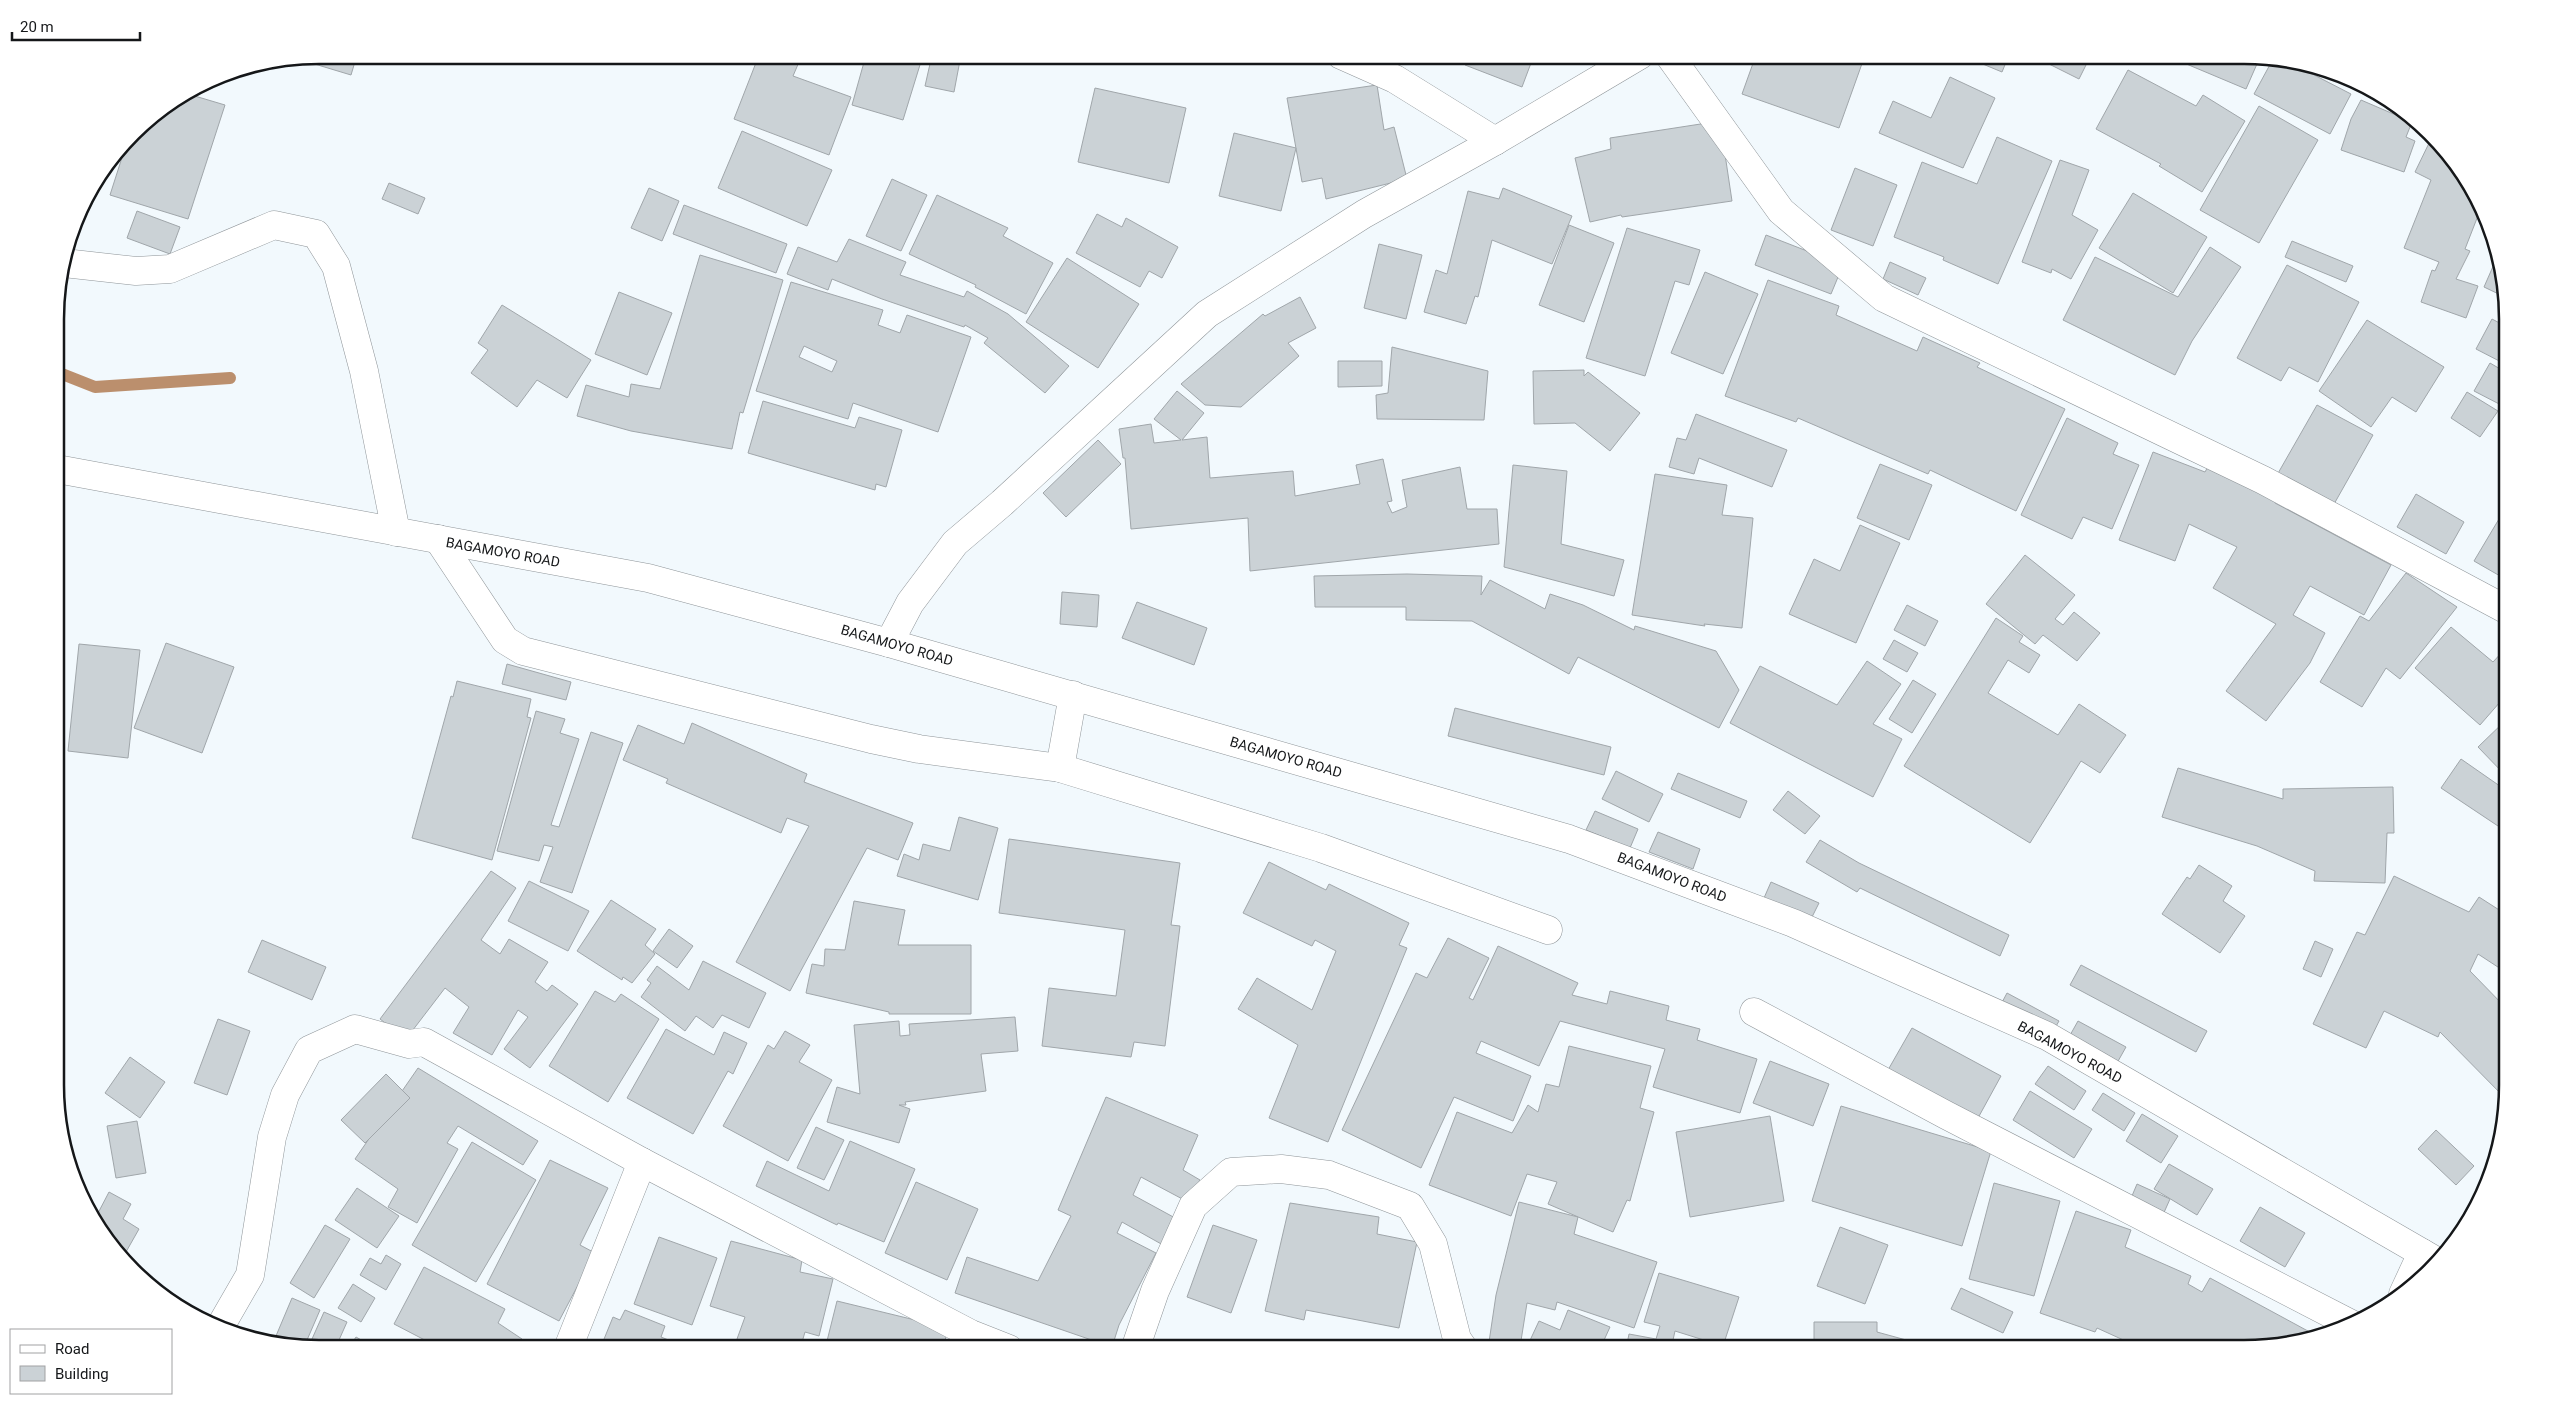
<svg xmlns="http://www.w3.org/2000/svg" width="2563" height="1404" font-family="Roboto,sans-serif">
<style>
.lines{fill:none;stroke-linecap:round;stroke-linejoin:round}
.stream{stroke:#bb8f6d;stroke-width:12}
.building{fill:#cbd2d6;stroke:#a0a6aa;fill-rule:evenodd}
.minor-casing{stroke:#8f9599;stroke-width:29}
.tertiary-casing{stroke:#8f9599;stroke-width:29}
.trunk-casing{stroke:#8f9599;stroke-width:29}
.minor{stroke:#fff;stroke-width:28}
.tertiary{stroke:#fff;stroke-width:28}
.trunk{stroke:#fff;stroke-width:28}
.labels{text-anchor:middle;stroke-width:5;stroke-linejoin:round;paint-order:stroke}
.street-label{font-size:14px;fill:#151719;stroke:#fff}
.rim{fill:none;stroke:#151719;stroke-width:2.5}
</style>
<rect width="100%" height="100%" fill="#f2f9fd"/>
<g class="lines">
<!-- stream -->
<polyline class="stream" points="57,372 95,387 230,378"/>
</g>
<!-- building -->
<g class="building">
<polygon points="319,55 357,55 351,75 298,59"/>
<polygon points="759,55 802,55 793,76 851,97 829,155 734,119"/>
<polygon points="866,55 923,55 903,120 852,105"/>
<polygon points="932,55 961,55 954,92 925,86"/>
<polygon points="1468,55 1534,55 1522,87 1465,65"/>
<polygon points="1756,55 1857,55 1864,58 1839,128 1742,94"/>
<polygon points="1961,55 2009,55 2002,72"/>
<polygon points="2031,55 2091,55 2079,79"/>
<polygon points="2165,55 2244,55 2260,57 2246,89"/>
<polygon points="2273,59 2287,61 2351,94 2330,134 2254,94"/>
<polygon points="2128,70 2196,106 2203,95 2245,121 2202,192 2159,166 2161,164 2096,129"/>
<polygon points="1950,77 1995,98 1963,168 1879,133 1893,101 1931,118"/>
<polygon points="1377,85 1384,130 1394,127 1407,179 1326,199 1322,178 1302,182 1287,98"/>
<polygon points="1095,88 1186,108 1169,183 1078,162"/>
<polygon points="188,94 225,105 188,219 110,195 126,145 145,121"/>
<polygon points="2361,100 2412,122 2406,137 2415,141 2404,172 2341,150 2351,119"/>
<polygon points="2259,106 2318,140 2259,243 2200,210"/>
<polygon points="1720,121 1732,201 1622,217 1621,215 1590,222 1575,158 1611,149 1610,138"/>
<polygon points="742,131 832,170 807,226 718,188"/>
<polygon points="1234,133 1296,148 1281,211 1219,196"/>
<polygon points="1997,137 2052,161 1998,284 1943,260 1944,257 1894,237 1922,162 1977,184"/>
<polygon points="2432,137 2464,173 2481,208 2465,249 2470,251 2456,279 2478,286 2466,318 2421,302 2432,270 2435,271 2439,262 2404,248 2431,180 2415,172"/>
<polygon points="2060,160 2089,170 2072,215 2098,230 2071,279 2052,269 2051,273 2022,262"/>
<polygon points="1855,168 1897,185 1873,246 1831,230"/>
<polygon points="892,179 927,195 901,251 866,236"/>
<polygon points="389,183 425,198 418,214 382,199"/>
<polygon points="649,188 679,201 662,241 631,228"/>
<polygon points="1503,188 1572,216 1552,264 1492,240 1478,297 1475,296 1466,324 1424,312 1436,270 1447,274 1468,191 1499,199"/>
<polygon points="2133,193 2207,237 2173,293 2099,248"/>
<polygon points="937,195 1008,228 1003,236 1053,263 1026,314 975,287 976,285 909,254"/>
<polygon points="684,205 787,244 776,273 673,234"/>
<polygon points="137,211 180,227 170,254 127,238"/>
<polygon points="1097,214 1122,227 1126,218 1178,247 1162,278 1149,271 1140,287 1076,253"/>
<polygon points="1569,225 1614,243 1584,322 1539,305"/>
<polygon points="1627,228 1700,250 1689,285 1675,281 1645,376 1586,358"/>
<polygon points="1766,235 1843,265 1831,294 1755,265"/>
<polygon points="849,239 906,262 900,275 964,297 967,291 1008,314 1069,366 1045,393 984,343 988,338 965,325 964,327 882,299 832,279 828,290 787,274 798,247 837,262"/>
<polygon points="2292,241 2353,266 2346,282 2285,257"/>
<polygon points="1379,244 1422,255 1406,319 1364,308"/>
<polygon points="2210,247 2241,267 2192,341 2175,375 2063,320 2095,257 2178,297"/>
<polygon points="700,255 783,280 743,413 740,412 732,449 631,431 577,416 586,385 629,397 631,384 660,389"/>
<polygon points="2498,255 2507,298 2484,287"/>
<polygon points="1067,258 1139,304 1098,368 1026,322"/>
<polygon points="1890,262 1926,278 1918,295 1883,279"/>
<polygon points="2287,265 2359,302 2318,382 2289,367 2281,381 2237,358"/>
<polygon points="1705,272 1758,294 1723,374 1671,353"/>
<polygon points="1768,280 1839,306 1836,315 1917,351 1923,337 1980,363 1977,367 2065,409 2016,511 1930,470 1928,474 1798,418 1796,422 1725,396"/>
<path d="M791 282 883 310 878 325 900 333 907 315 971 337 938 432 853 403 848 419 756 391ZM804 346 837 361 832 372 799 357Z"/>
<polygon points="619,292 672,313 647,375 595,354"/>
<polygon points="1300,297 1316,328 1288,343 1299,356 1241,407 1205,405 1181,384 1263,314 1265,316"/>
<polygon points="502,305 591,360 567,398 537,380 517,407 471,373 488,350 478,343"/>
<polygon points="2492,319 2507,327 2507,365 2476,349"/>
<polygon points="2367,320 2444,367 2416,412 2392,397 2371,427 2319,391"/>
<polygon points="1392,347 1488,371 1484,420 1377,419 1376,395 1388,393"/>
<polygon points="1338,361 1382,361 1382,386 1338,387"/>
<polygon points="2490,363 2507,373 2507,402 2505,407 2474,391"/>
<polygon points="1584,370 1584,376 1588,372 1640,413 1610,451 1575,423 1534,424 1533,371"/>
<polygon points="1177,391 1204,413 1182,440 1207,437 1210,478 1293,471 1295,496 1360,484 1356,465 1383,459 1392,501 1387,502 1392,513 1407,507 1402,480 1460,467 1467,509 1497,509 1499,544 1250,571 1248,518 1131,529 1125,458 1123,458 1119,429 1151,424 1154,443 1181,440 1154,419"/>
<polygon points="2467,392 2498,411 2480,437 2451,418"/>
<polygon points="763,401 855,428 859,417 902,430 886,487 876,484 875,490 748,453"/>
<polygon points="2317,405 2373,435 2329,513 2273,482"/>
<polygon points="1696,414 1787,450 1772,487 1699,458 1694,474 1669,467 1677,438 1686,440"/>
<polygon points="2067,418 2118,443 2113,454 2139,465 2112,529 2083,517 2072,539 2021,515"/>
<polygon points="1098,440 1121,464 1066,517 1043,493"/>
<polygon points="2153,452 2205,472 2210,463 2279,495 2275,503 2391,565 2364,615 2310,586 2293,615 2325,633 2310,663 2266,721 2226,691 2276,624 2213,588 2237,547 2189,524 2175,561 2119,540"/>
<polygon points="1880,464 1932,485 1909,540 1857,518"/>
<polygon points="1513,465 1567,471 1561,544 1624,560 1614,596 1504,567"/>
<polygon points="1655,474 1727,485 1722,515 1753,518 1742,628 1704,624 1705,626 1632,615"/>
<polygon points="2507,485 2507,501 2500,496"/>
<polygon points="2416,494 2464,522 2446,554 2397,527"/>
<polygon points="2499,519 2507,524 2507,580 2474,561"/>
<polygon points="1860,525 1900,543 1856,643 1789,614 1814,559 1840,571"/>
<polygon points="2025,555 2075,595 2055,619 2063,625 2074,612 2100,633 2077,661 2043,635 2035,644 1986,604"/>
<polygon points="2406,573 2457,607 2400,679 2386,668 2362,707 2320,682 2360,616 2369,621"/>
<polygon points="1407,574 1482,576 1481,595 1490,580 1545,609 1550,594 1583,605 1634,630 1635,626 1716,651 1739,690 1719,728 1578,657 1569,674 1472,621 1406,620 1406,607 1315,607 1314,576"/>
<polygon points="1062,592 1099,595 1097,627 1060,624"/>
<polygon points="1137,602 1207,628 1194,665 1122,638"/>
<polygon points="1907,605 1938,621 1925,646 1894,630"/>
<polygon points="1996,618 2023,636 2019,642 2040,655 2029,673 2008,660 1988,693 2058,735 2079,704 2126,735 2100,773 2081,761 2030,843 1904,766"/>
<polygon points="2451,627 2493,662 2504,650 2507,653 2507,694 2480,725 2415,668"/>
<polygon points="1894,640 1918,653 1907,672 1883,659"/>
<polygon points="166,643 234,667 202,753 134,728"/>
<polygon points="79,644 140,650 128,758 68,751"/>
<polygon points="1867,661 1901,684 1873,724 1902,739 1873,797 1730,723 1760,666 1837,705"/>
<polygon points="507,664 571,682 566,700 502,684"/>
<polygon points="1913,680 1936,694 1912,733 1889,719"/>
<polygon points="457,681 531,699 527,717 531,718 492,860 412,838 451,696 453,697"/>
<polygon points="1455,708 1611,747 1604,775 1448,736"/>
<polygon points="536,711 565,719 560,733 579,739 551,825 559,827 591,732 623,743 572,893 540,882 553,847 544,845 539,861 497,851"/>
<polygon points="2507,719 2507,777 2478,747"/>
<polygon points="692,723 807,774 804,782 913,823 898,860 867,848 790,991 736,962 809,826 787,818 781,833 666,783 668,779 623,760 638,725 684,744"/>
<polygon points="2461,759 2507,791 2507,825 2504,830 2441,788"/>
<polygon points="2178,768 2283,799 2283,789 2393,787 2394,833 2387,833 2385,883 2314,881 2315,871 2257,846 2162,817"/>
<polygon points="1616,771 1663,794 1649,822 1602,799"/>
<polygon points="1678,773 1747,801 1740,818 1671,789"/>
<polygon points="1788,791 1820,816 1805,834 1773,810"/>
<polygon points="1595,811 1638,829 1630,848 1586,830"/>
<polygon points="959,817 998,828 978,900 897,876 904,854 919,860 923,844 950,851"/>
<polygon points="1658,832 1700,849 1693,869 1649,852"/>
<polygon points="1009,839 1180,863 1171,925 1180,926 1165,1046 1134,1042 1131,1057 1042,1046 1049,988 1116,996 1125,930 999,913"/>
<polygon points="1820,840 1859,863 2009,935 2000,956 1860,888 1857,892 1806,862"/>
<polygon points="1269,862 1326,890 1329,884 1409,923 1399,945 1407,948 1328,1142 1269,1118 1298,1045 1238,1009 1257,978 1312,1010 1336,951 1315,940 1312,946 1243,913"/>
<polygon points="2199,865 2232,886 2223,901 2245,916 2220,953 2162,914 2187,877 2190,879"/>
<polygon points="491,871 516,888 481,940 500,954 509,939 548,962 535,982 547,991 552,985 578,1004 530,1068 504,1049 528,1017 518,1010 492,1055 453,1033 469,1007 445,988 406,1039 380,1019"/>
<polygon points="2394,876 2469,912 2479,897 2507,915 2507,973 2478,954 2470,971 2507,1009 2507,1100 2440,1032 2438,1037 2384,1011 2366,1048 2313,1024 2357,932 2365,935"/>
<polygon points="529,881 589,911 568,951 508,921"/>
<polygon points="1771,882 1819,903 1811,919 1764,898"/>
<polygon points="611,900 656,929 645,945 655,954 632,983 623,977 622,980 577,951"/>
<polygon points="854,901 905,910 898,945 971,945 971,1014 889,1014 889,1012 806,993 812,964 824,966 825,949 845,950"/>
<polygon points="669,929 693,946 677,968 653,951"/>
<polygon points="1448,938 1489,958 1469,998 1473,1000 1498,946 1578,983 1572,995 1607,1004 1610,991 1669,1006 1666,1020 1700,1029 1697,1040 1757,1059 1740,1113 1653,1087 1665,1049 1560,1021 1539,1066 1481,1041 1476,1053 1531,1076 1513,1121 1454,1097 1421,1168 1342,1130 1416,973 1427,978"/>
<polygon points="262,940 326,967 312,1000 248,972"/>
<polygon points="2315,941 2333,949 2321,977 2303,969"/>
<polygon points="703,961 766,993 749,1028 722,1015 713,1028 696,1016 685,1031 641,997 651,983 647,980 657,966 689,990"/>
<polygon points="2081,965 2207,1031 2196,1052 2070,985"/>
<polygon points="595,991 615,1002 621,994 659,1019 608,1102 549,1066"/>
<polygon points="2007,993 2059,1021 2051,1035 1999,1008"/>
<polygon points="1015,1017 1018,1051 981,1054 986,1091 905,1102 906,1105 899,1105 910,1109 899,1143 827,1122 837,1087 860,1094 854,1025 899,1021 900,1036 910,1035 909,1024"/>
<polygon points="218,1019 250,1031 227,1095 194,1083"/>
<polygon points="2078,1021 2126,1047 2117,1063 2069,1037"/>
<polygon points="1912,1028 2001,1076 1978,1118 1888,1070"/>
<polygon points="666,1029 714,1055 724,1032 747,1043 733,1074 728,1071 693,1134 627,1098"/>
<polygon points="785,1031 810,1045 799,1062 832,1080 788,1161 723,1126 768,1045 774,1049"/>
<polygon points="1569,1046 1651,1066 1640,1108 1654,1112 1630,1201 1627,1200 1613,1232 1548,1204 1557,1182 1527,1174 1511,1216 1429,1185 1457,1112 1512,1133 1528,1105 1538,1112 1546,1084 1559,1087"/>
<polygon points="130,1057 165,1082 140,1118 105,1093"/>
<polygon points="1770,1061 1829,1084 1813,1126 1753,1103"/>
<polygon points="2048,1066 2086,1091 2074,1110 2035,1084"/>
<polygon points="418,1068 538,1141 523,1165 458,1126 447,1143 458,1149 417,1223 388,1207 398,1189 355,1159"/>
<polygon points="386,1074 410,1098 365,1143 341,1120"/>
<polygon points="2030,1091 2092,1129 2074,1158 2013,1120"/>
<polygon points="2103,1093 2135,1113 2124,1131 2092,1110"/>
<polygon points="1106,1097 1198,1135 1183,1170 1200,1180 1188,1202 1141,1177 1133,1195 1177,1219 1163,1245 1122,1222 1117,1233 1156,1253 1119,1325 1112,1347 955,1293 967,1257 1038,1281 1071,1216 1058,1210"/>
<polygon points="1841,1106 1991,1151 1962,1246 1812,1201"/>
<polygon points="2142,1114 2178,1136 2161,1163 2126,1141"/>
<polygon points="1770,1116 1784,1201 1690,1217 1676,1132"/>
<polygon points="137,1121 146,1173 116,1178 107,1126"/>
<polygon points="816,1127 844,1140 824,1180 797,1168"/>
<polygon points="2436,1130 2474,1166 2456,1185 2418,1149"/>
<polygon points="850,1141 915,1169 884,1242 838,1223 837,1225 756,1186 767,1161 829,1191"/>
<polygon points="472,1142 536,1180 476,1282 412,1245"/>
<polygon points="550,1160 608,1188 580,1245 595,1253 559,1321 487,1284"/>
<polygon points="2169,1164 2213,1189 2197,1215 2154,1189"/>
<polygon points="916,1182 978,1209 947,1280 885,1253"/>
<polygon points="1994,1183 2060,1201 2034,1296 1969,1279"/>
<polygon points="2137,1184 2170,1199 2162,1217 2129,1203"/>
<polygon points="357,1188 399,1216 377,1248 335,1220"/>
<polygon points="109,1192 131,1204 123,1219 139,1229 122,1259 99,1231 89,1210 97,1215"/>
<polygon points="1519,1202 1578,1217 1574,1234 1657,1262 1634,1328 1557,1302 1555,1310 1527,1303 1520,1347 1489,1342 1496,1295"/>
<polygon points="1290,1203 1379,1217 1377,1234 1417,1242 1399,1328 1306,1310 1304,1320 1265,1311"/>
<polygon points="2260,1207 2305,1233 2285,1267 2240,1241"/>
<polygon points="2076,1211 2131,1230 2125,1247 2191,1276 2188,1284 2202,1292 2210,1278 2319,1337 2261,1348 2141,1348 2097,1328 2095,1332 2040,1313"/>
<polygon points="325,1225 350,1239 314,1298 290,1283"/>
<polygon points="1213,1225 1257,1240 1231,1313 1187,1297"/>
<polygon points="1840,1227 1888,1245 1865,1304 1817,1286"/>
<polygon points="659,1237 717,1258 692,1325 634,1304"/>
<polygon points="731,1241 802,1260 800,1272 833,1279 819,1336 805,1332 800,1349 769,1349 737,1339 745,1317 710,1306"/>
<polygon points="386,1255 401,1264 386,1290 360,1275 370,1258 381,1264"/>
<polygon points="424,1267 505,1309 498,1323 522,1339 516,1349 442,1349 394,1324"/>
<polygon points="1659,1273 1739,1297 1723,1346 1675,1331 1671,1349 1626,1349 1629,1334 1656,1339 1660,1326 1644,1322"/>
<polygon points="353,1284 375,1298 361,1322 338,1308"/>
<polygon points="1961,1288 2013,1312 2003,1333 1951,1309"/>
<polygon points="292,1298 320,1310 304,1347 273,1343"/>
<polygon points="837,1301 948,1328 943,1349 825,1349"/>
<polygon points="625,1310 665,1326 661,1337 691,1349 600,1349 613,1317 620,1320"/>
<polygon points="1568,1310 1610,1327 1600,1349 1526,1349 1539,1321 1560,1330"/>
<polygon points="324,1312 347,1322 335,1349 308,1348"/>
<polygon points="1814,1322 1877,1322 1877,1332 1939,1349 1814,1349"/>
<polygon points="356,1337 377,1349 348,1349"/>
</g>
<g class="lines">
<!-- minor casing -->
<g class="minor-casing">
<g id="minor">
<polyline points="1341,55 1395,79 1495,141"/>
<polyline points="1669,55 1781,211 1884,298 2263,480 2507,610"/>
<polyline points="64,263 136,271 170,269 274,225 316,234 336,266 364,371 396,532"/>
<polyline points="438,539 505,640 523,651 871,739 919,749 1060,768 1321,848 1548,930"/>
<polyline points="1060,768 1073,695"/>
<polyline points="1754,1012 1946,1115 2351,1324"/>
<polyline points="2403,1294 2422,1253"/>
<polyline points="220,1327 250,1275 272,1137 285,1095 309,1050 355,1029 409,1044 424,1042 642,1162 971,1334 1009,1349"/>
<polyline points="570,1343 642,1162"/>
<polyline points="1135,1349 1155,1291 1193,1206 1231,1172 1281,1169 1329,1175 1410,1206 1433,1244 1457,1339 1464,1349"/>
</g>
</g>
<!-- tertiary casing -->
<g class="tertiary-casing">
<polyline id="tertiary" points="889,643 910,603 955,543 1002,503 1207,314 1364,214 1495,141 1640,55"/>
</g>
<!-- trunk casing -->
<g class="trunk-casing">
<polyline id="trunk" points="57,469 648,578 889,643 1569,839 1793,923 2047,1036 2438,1262"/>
</g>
<!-- minor -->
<use href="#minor" class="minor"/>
<!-- tertiary -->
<use href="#tertiary" class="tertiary"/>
<!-- trunk -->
<use href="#trunk" class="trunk"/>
</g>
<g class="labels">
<!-- street labels -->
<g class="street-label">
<text transform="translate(503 552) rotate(10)" y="5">BAGAMOYO ROAD</text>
<text transform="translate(897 645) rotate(16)" y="5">BAGAMOYO ROAD</text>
<text transform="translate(1286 757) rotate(16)" y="5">BAGAMOYO ROAD</text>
<text transform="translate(1672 877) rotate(21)" y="5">BAGAMOYO ROAD</text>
<text transform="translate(2070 1052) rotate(28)" y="5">BAGAMOYO ROAD</text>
</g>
</g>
<!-- crop -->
<path d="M0 0H2563V1404H0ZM319 64H2244A255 255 0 0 1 2499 319V1085A255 255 0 0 1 2244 1340H319A255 255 0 0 1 64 1085V319A255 255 0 0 1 319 64Z" fill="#fff" fill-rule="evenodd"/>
<path class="rim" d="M319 64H2244A255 255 0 0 1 2499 319V1085A255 255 0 0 1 2244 1340H319A255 255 0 0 1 64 1085V319A255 255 0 0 1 319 64Z"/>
<!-- legend -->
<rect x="10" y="1329" width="162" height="65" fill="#ffffff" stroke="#a1a2a3"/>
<rect x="20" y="1345" width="25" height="8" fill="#ffffff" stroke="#a1a2a3"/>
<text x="55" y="1354" font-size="15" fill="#151719">Road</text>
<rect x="20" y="1366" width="25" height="15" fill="#cbd2d6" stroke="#a1a2a3"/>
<text x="55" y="1379" font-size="15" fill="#151719">Building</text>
<!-- scale -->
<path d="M12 32v8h128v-8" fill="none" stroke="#151719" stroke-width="2.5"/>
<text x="20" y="32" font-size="15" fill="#151719" stroke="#ffffff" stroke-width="4" paint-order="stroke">20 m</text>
</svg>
